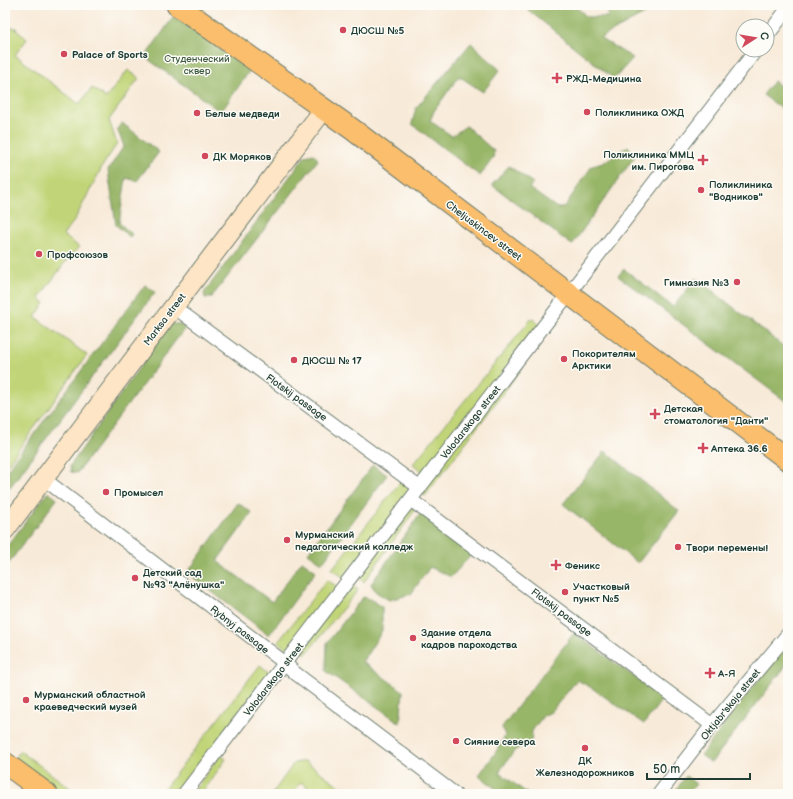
<svg xmlns="http://www.w3.org/2000/svg" width="793" height="799" font-family="'Balsamiq Sans',sans-serif">
<style>
.green{fill:#c1d578;stroke:#708956}
.forest{fill:#98b668;stroke:#5c7a4e}
.lines{fill:none;stroke-linecap:round;stroke-linejoin:round}
.street-casing{stroke:#6b7a6d;stroke-width:15}
.secondary-casing{stroke:#6b7a6d;stroke-width:21}
.primary-casing{stroke:#6b7a6d;stroke-width:23}
.street{stroke:#fff;stroke-width:13}
.secondary{stroke:#fde5c5;stroke-width:19}
.primary{stroke:#fabe6d;stroke-width:21}
.poi-dot{fill:#d1495b;stroke:#fdfcf7;stroke-width:1.5}
.labels{text-anchor:middle;stroke-width:3;stroke-linejoin:round;paint-order:stroke}
.poi-label{font-size:10px;font-weight:bold;fill:#1f3d34;stroke:#fdfcf7;text-anchor:start}
.park-label{font-size:10px;fill:#3f5b42;stroke:#fdfcf7}
.street-label{font-size:10px;fill:#1f3d34;stroke:#fdfcf7}
</style>
<rect width="100%" height="100%" fill="#fdfcf7"/>
<filter id="ink" filterUnits="userSpaceOnUse"><feTurbulence type="fractalNoise" baseFrequency=".025" numOctaves="2"/><feDisplacementMap in="SourceGraphic" scale="8" xChannelSelector="R" yChannelSelector="G"/><feConvolveMatrix kernelMatrix="1 2 1 2 8 2 1 2 1" color-interpolation-filters="sRGB"/></filter>
<filter id="wash" filterUnits="userSpaceOnUse"><feTurbulence type="fractalNoise" baseFrequency=".012" numOctaves="4" result="noise"/><feDisplacementMap in="SourceGraphic" scale="16" xChannelSelector="R" yChannelSelector="G"/><feGaussianBlur stdDeviation="0.9" result="paint"/><feColorMatrix in="noise" values="0 0 0 0 0 0 0 0 0 0 0 0 0 0 0 0 0 1.4 0 .05"/><feComposite in="paint" operator="in"/></filter>
<g filter="url(#wash)">
<rect width="100%" height="100%" fill="#f8ead8"/>
<!-- green -->
<g class="green">
<polygon points="5,27 17,28 16,30 27,39 15,55 79,104 92,88 106,98 128,70 139,78 109,120 117,144 103,165 74,221 63,235 79,247 66,261 39,298 45,303 35,317 87,355 5,468"/>
<polygon points="532,318 540,325 423,472 413,464"/>
<polygon points="519,364 523,367 425,496 419,492"/>
<polygon points="401,481 411,489 344,578 332,569"/>
<polygon points="408,504 415,510 364,582 356,576"/>
<polygon points="327,580 338,587 287,649 278,642"/>
<polygon points="351,584 358,590 306,654 298,650"/>
<polygon points="260,665 271,674 177,794 160,794"/>
<polygon points="20,751 74,791 72,794 57,794 13,761"/>
<polygon points="220,755 226,759 201,794 192,794"/>
<polygon points="305,761 345,790 342,794 317,794 301,782 291,794 272,794 294,763"/>
</g>
<!-- forest -->
<g class="forest">
<polygon points="522,5 574,5 587,17 608,17 608,5 661,5 600,38 633,58 614,79"/>
<polygon points="174,16 250,70 221,112 145,57"/>
<polygon points="471,43 500,70 483,92 459,76 434,111 430,121 452,136 466,126 494,151 493,158 480,176 412,124 416,108"/>
<polygon points="774,81 788,92 788,113 763,95"/>
<polygon points="122,123 159,152 137,181 126,178 119,223 132,234 130,237 116,225 108,170 124,146 117,129"/>
<polygon points="628,146 635,156 572,245 492,185 509,166 533,183 529,188 557,208 565,206 592,166 603,163"/>
<polygon points="314,154 318,160 211,298 205,298 204,293 305,156"/>
<polygon points="624,269 673,307 696,278 788,350 788,403 618,276"/>
<polygon points="145,285 155,292 5,494 5,473"/>
<polygon points="170,324 179,324 185,328 77,473 71,472 70,466"/>
<polygon points="605,451 679,511 638,563 563,504"/>
<polygon points="373,465 387,475 322,563 308,553"/>
<polygon points="48,492 57,499 5,568 5,549"/>
<polygon points="238,503 252,513 217,561 272,602 302,561 316,571 269,635 187,573"/>
<polygon points="421,513 474,552 451,577 430,567 411,594 389,600 376,592 371,584"/>
<polygon points="363,597 370,599 382,607 382,630 379,636 362,662 403,691 400,723 326,671 327,643"/>
<polygon points="574,633 663,698 644,724 592,688 577,680 551,712 543,716 532,731 531,742 515,750 499,772 528,794 502,794 479,775 494,755 505,736 502,727"/>
<polygon points="788,641 788,663 711,763 701,755"/>
<polygon points="686,776 696,784 688,794 673,794"/>
</g>
</g>
<g filter="url(#ink)">
<g class="lines">
<!-- street casing -->
<g class="street-casing">
<g id="street">
<polyline points="767,36 788,8"/>
<polyline points="174,307 420,488"/>
<polyline points="44,479 285,663 295,673 455,794"/>
<polyline points="411,500 712,725"/>
<polyline points="184,794 756,50"/>
<polyline points="659,794 712,725 788,634"/>
</g>
</g>
<!-- secondary casing -->
<g class="secondary-casing">
<polyline id="secondary" points="5,530 115,384 324,109"/>
</g>
<!-- primary casing -->
<g class="primary-casing">
<g id="primary">
<polyline points="177,5 352,129 788,460"/>
<polyline points="5,763 47,794"/>
</g>
</g>
<!-- street -->
<use href="#street" class="street"/>
<!-- secondary -->
<use href="#secondary" class="secondary"/>
<!-- primary -->
<use href="#primary" class="primary"/>
</g>
</g>
<!-- markers -->
<g class="poi-dot">
<circle cx="343" cy="30" r="4"/>
<circle cx="64" cy="54" r="4"/>
<path d="M555 72h4v4h4v4h-4v4h-4v-4h-4v-4h4z"/>
<circle cx="587" cy="112" r="4"/>
<circle cx="197" cy="113" r="4"/>
<circle cx="205" cy="156" r="4"/>
<path d="M701 154h4v4h4v4h-4v4h-4v-4h-4v-4h4z"/>
<circle cx="701" cy="190" r="4"/>
<circle cx="39" cy="254" r="4"/>
<circle cx="737" cy="282" r="4"/>
<circle cx="564" cy="359" r="4"/>
<circle cx="294" cy="360" r="4"/>
<path d="M653 408h4v4h4v4h-4v4h-4v-4h-4v-4h4z"/>
<path d="M701 442h4v4h4v4h-4v4h-4v-4h-4v-4h4z"/>
<circle cx="106" cy="492" r="4"/>
<circle cx="287" cy="540" r="4"/>
<circle cx="678" cy="547" r="4"/>
<path d="M554 559h4v4h4v4h-4v4h-4v-4h-4v-4h4z"/>
<circle cx="135" cy="578" r="4"/>
<circle cx="565" cy="592" r="4"/>
<circle cx="413" cy="638" r="4"/>
<path d="M708 667h4v4h4v4h-4v4h-4v-4h-4v-4h4z"/>
<circle cx="26" cy="700" r="4"/>
<circle cx="456" cy="741" r="4"/>
<circle cx="585" cy="748" r="4"/>
</g>
<g class="labels">
<!-- poi labels -->
<g class="poi-label">
<text x="351" y="34">ДЮСШ №5</text>
<text x="72" y="58">Palace of Sports</text>
<text x="566" y="82">РЖД-Медицина</text>
<text x="595" y="116">Поликлиника ОЖД</text>
<text x="205" y="117">Белые медведи</text>
<text x="694" y="158" text-anchor="end">Поликлиника ММЦ<tspan x="694" dy="12">им. Пирогова</tspan></text>
<text x="213" y="160">ДК Моряков</text>
<text x="709" y="188">Поликлиника<tspan x="709" dy="12">"Водников"</tspan></text>
<text x="47" y="258">Профсоюзов</text>
<text x="729" y="286" text-anchor="end">Гимназия №3</text>
<text x="572" y="357">Покорителям<tspan x="572" dy="12">Арктики</tspan></text>
<text x="302" y="364">ДЮСШ № 17</text>
<text x="664" y="412">Детская<tspan x="664" dy="12">стоматология "Данти"</tspan></text>
<text x="711" y="452">Аптека 36.6</text>
<text x="114" y="496">Промысел</text>
<text x="295" y="538">Мурманский<tspan x="295" dy="12">педагогический колледж</tspan></text>
<text x="686" y="551">Твори перемены!</text>
<text x="565" y="569">Феникс</text>
<text x="143" y="576">Детский сад<tspan x="143" dy="12">№93 "Алёнушка"</tspan></text>
<text x="573" y="590">Участковый<tspan x="573" dy="12">пункт №5</tspan></text>
<text x="421" y="636">Здание отдела<tspan x="421" dy="12">кадров пароходства</tspan></text>
<text x="718" y="677">А-Я</text>
<text x="34" y="698">Мурманский областной<tspan x="34" dy="12">краеведческий музей</tspan></text>
<text x="464" y="745">Сияние севера</text>
<text x="585" y="764" text-anchor="middle">ДК<tspan x="585" dy="12">Железнодорожников</tspan></text>
</g>
<!-- park labels -->
<g class="park-label">
<text x="197" y="62">Студенческий<tspan x="197" dy="12">сквер</tspan></text>
</g>
<!-- street labels -->
<g class="street-label">
<text transform="translate(484 230) rotate(37)" y="4">Cheljuskincev street</text>
<text transform="translate(164 319) rotate(-53)" y="4">Marksa street</text>
<text transform="translate(297 397) rotate(36)" y="4">Flotskij passage</text>
<text transform="translate(470 422) rotate(-52)" y="4">Volodarskogo street</text>
<text transform="translate(562 612) rotate(37)" y="4">Flotskij passage</text>
<text transform="translate(240 629) rotate(38)" y="4">Rybnyj passage</text>
<text transform="translate(273 679) rotate(-52)" y="4">Volodarskogo street</text>
<text transform="translate(730 704) rotate(-51)" y="4">Oktjabr'skaja street</text>
</g>
</g>
<!-- margin -->
<rect width="793" height="799" fill="none" stroke="#fdfcf7" stroke-width="20"/>
<!-- north arrow -->
<g transform="translate(755 38) rotate(78)"><circle r="19" fill="#fdfcf7" stroke="#a4b0a9"/>
<path d="M0-3L7 15L0 10L-7 15Z" fill="#d1495b"/>
<text y="-6" font-size="11" font-weight="bold" text-anchor="middle" fill="#1f3d34">С</text>
</g>
<!-- scale -->
<path d="M647 773v6h103v-6" fill="none" stroke="#1f3d34" stroke-width="2"/>
<text x="653" y="773" font-size="12" fill="#1f3d34" stroke="#fdfcf7" stroke-width="3" paint-order="stroke">50 m</text>
</svg>
